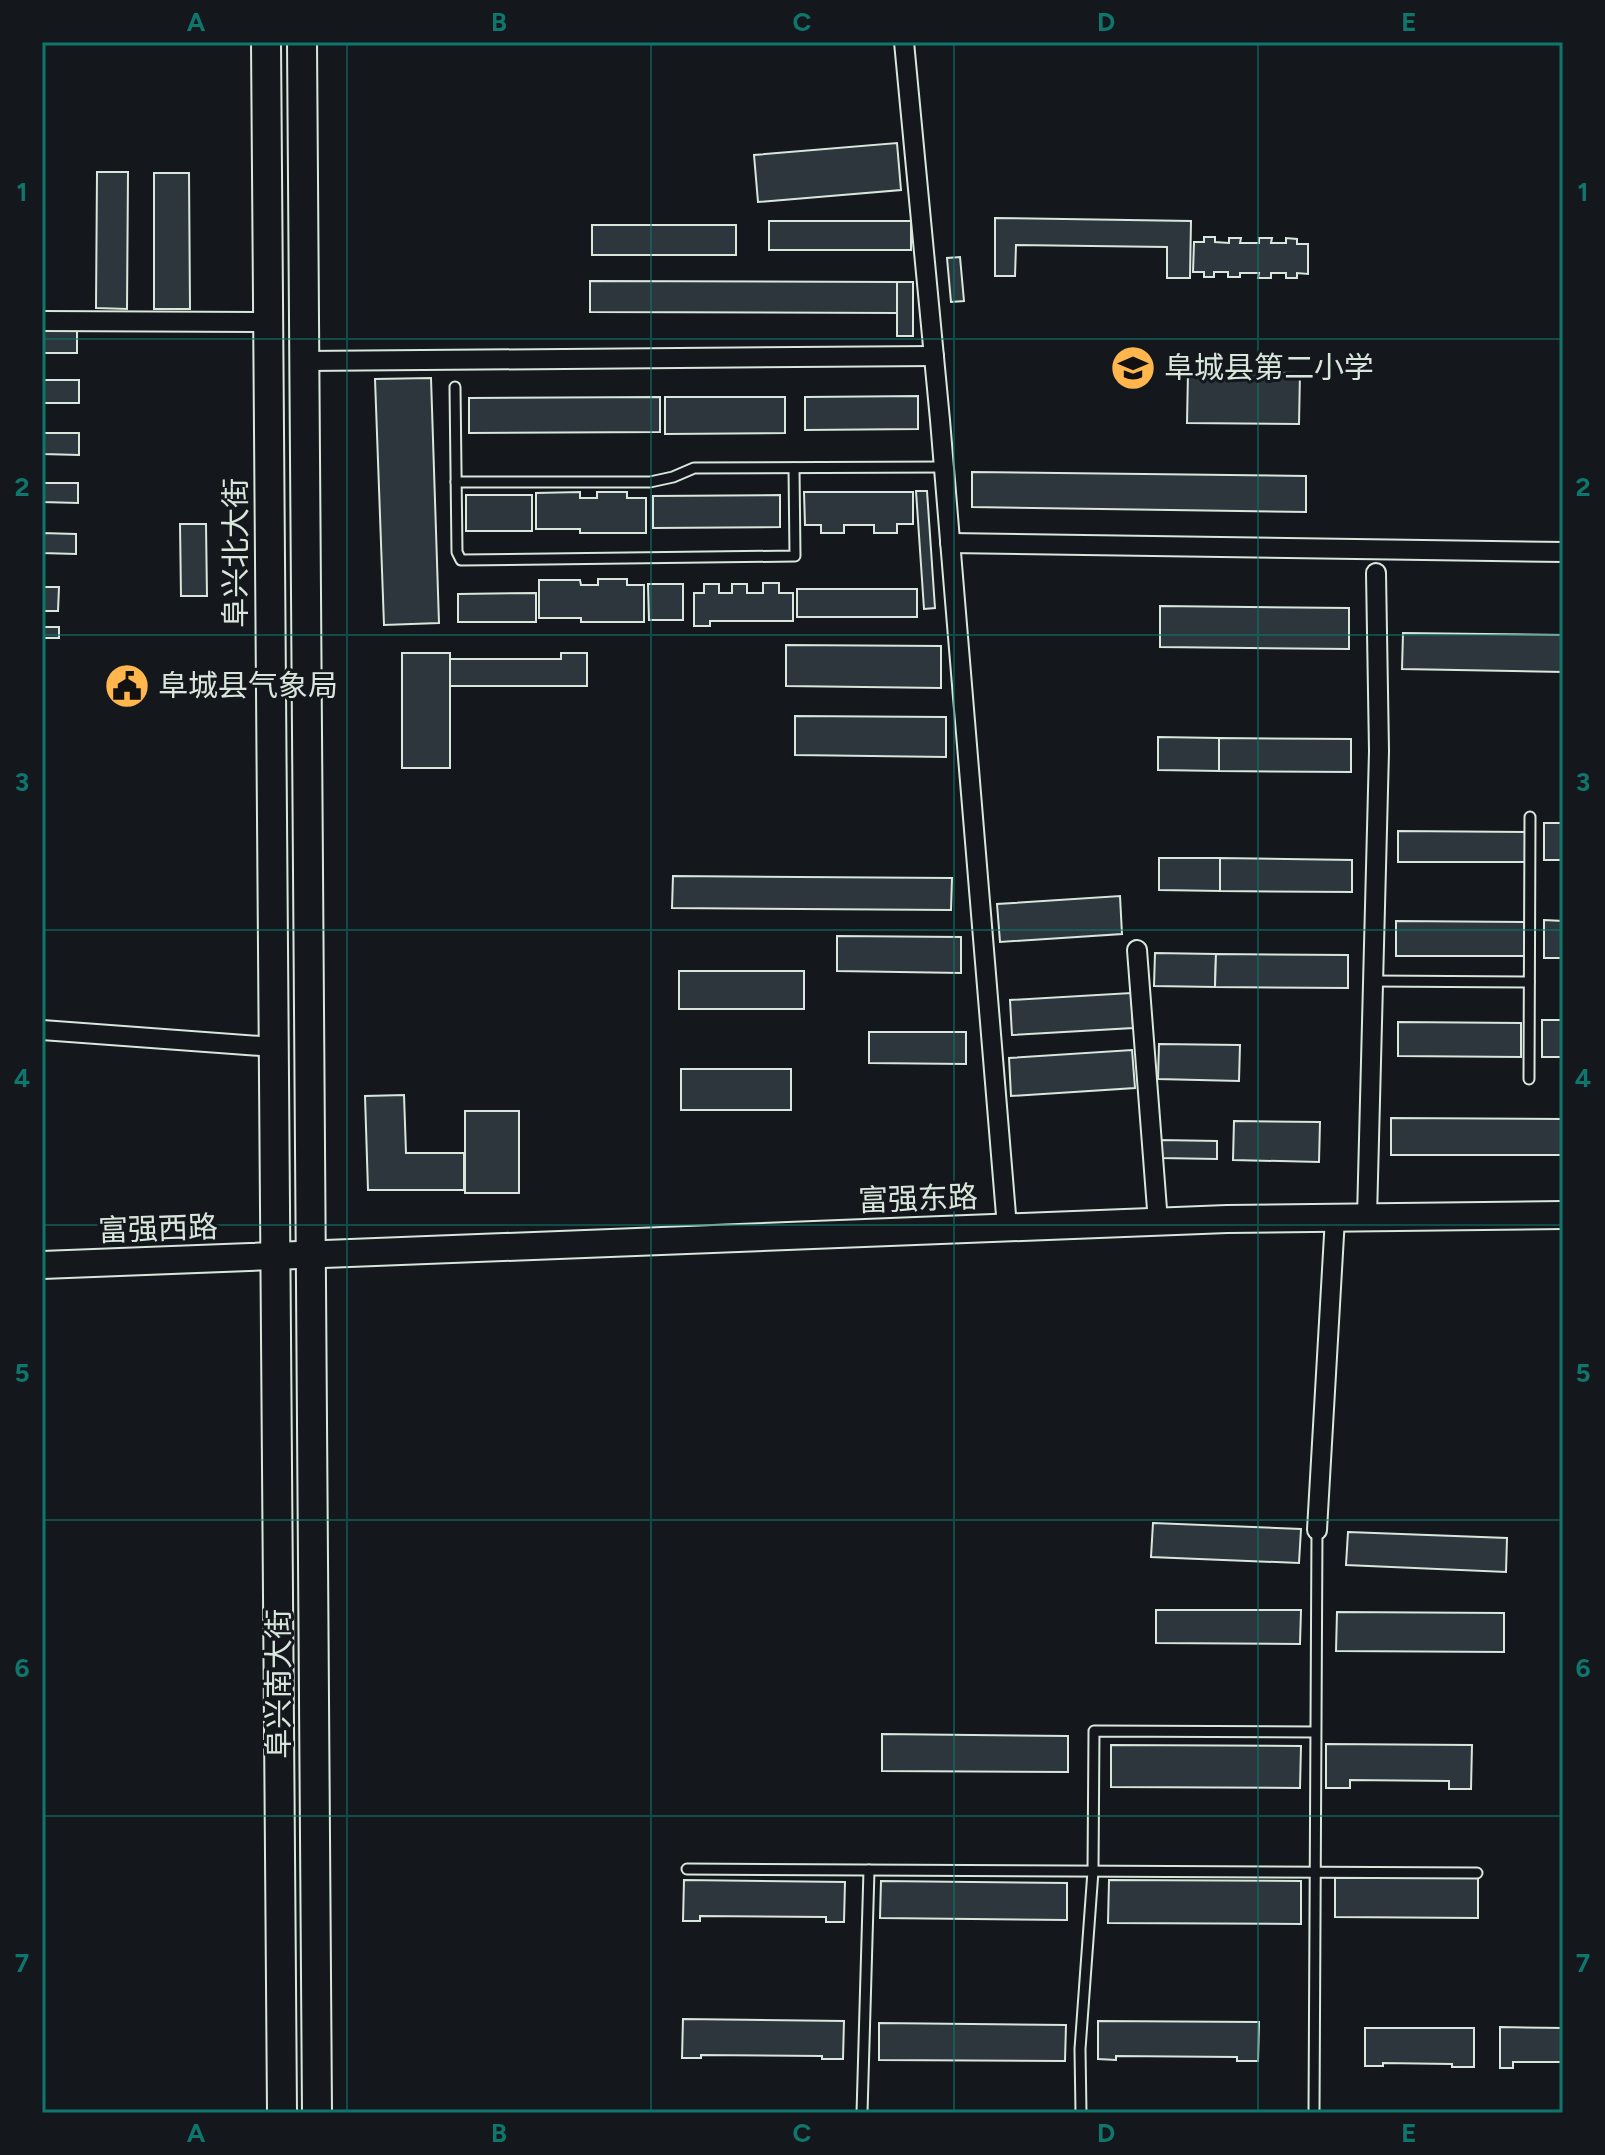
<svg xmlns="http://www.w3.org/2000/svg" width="1605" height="2155" font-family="Figtree,'Noto Sans SC',sans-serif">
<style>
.building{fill:#2c363c;stroke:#d8e6dc;stroke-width:2}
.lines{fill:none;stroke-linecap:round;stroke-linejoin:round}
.lane-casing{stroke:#d8e6dc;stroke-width:13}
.street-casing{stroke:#d8e6dc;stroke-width:22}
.secondary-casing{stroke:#d8e6dc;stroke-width:30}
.primary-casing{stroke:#d8e6dc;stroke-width:32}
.lane{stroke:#14181c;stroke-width:9}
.street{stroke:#14181c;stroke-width:18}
.secondary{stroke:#14181c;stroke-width:26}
.primary{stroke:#14181c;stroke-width:28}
.grid{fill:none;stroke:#0f766e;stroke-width:2;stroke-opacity:0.55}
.labels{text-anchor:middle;stroke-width:6;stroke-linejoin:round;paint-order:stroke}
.poi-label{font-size:30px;fill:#d8e6dc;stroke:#14181c;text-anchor:start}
.street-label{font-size:30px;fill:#d8e6dc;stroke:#14181c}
.neatline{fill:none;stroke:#0f766e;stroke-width:3}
.grid-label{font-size:26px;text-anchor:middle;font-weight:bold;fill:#0f766e}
</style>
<rect width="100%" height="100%" fill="#14181c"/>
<!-- building -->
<g class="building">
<polygon points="897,143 901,190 758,202 754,155"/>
<polygon points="97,172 128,172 127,309 96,308"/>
<polygon points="154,173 189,173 190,309 154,309"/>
<polygon points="995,218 1191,221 1190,278 1167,278 1167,247 1016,245 1015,276 995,276"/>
<rect x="769" y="221" width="142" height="29"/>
<rect x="592" y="225" width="144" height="30"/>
<polygon points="1204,237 1215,237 1215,242 1229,243 1229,238 1241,238 1240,243 1259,243 1259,238 1272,238 1271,243 1286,243 1286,238 1297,239 1297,244 1308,244 1308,274 1297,273 1297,278 1286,278 1286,273 1271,273 1271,278 1258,278 1259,273 1240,273 1240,277 1228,277 1228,272 1214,272 1214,277 1204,277 1204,272 1193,272 1194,242 1204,242"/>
<polygon points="960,257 964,301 951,302 947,258"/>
<polygon points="590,281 897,282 897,313 590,312"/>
<rect x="897" y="282" width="16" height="54"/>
<rect x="44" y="331" width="33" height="22"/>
<polygon points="1188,372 1300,373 1299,424 1187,423"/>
<polygon points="431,378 439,623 384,625 375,379"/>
<rect x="42" y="380" width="37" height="23"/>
<polygon points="918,396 918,429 805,430 805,397"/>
<polygon points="660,397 660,432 469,433 469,398"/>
<polygon points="665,397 785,397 785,433 665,434"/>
<polygon points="43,433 79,433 79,455 43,454"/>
<polygon points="972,472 1306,476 1306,512 972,507"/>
<polygon points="42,483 78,483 78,503 42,502"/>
<polygon points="916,491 927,491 935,608 924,609"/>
<polygon points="580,492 580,498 597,498 597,492 627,492 627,498 646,498 646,533 580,533 580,529 536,529 536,493"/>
<polygon points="804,492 913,492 913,524 897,524 897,533 874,533 874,525 844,525 844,533 821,533 821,525 805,525"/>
<rect x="466" y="495" width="66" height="36"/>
<polygon points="780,495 780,527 653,528 653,496"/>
<polygon points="180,524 206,524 207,596 181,596"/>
<polygon points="42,533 76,534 76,554 42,553"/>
<polygon points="598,579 627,579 627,585 644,585 644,622 581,622 581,618 539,618 539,580 580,580 581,585 598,585"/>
<polygon points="763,583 779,583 779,593 793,593 793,621 710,621 710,626 694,626 694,593 704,593 704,584 719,584 719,593 732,593 732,584 747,584 747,593 763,593"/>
<polygon points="648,584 683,584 683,620 649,620"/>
<polygon points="42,587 59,587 58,611 42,611"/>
<rect x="797" y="589" width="120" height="28"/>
<polygon points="536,593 536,622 458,622 458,594"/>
<polygon points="1160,606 1349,608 1349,649 1160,647"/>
<rect x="42" y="627" width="17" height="11"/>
<polygon points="1403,633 1563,635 1563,672 1402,669"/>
<polygon points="786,645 941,646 941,688 786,686"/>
<rect x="402" y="653" width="48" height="115"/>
<polygon points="561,653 587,653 587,686 450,686 450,659 561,659"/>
<polygon points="795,716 946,717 946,757 795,755"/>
<polygon points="1158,737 1219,738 1219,771 1158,770"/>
<polygon points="1219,738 1351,739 1351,772 1219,771"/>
<rect x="1544" y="823" width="19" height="37"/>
<polygon points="1398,831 1526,832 1526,862 1398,862"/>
<polygon points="1159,858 1220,858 1220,891 1159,890"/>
<polygon points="1220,858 1352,860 1352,892 1220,891"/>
<polygon points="673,876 952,878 951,910 672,908"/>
<polygon points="1120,896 1122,934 1000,942 997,904"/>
<polygon points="1544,920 1563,921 1563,958 1544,958"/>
<polygon points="1396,921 1524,922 1524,956 1396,956"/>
<polygon points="837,936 961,937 961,973 837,971"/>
<polygon points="1155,953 1216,954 1215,987 1154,986"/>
<polygon points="1216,954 1348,955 1348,988 1215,987"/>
<rect x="679" y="971" width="125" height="38"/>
<polygon points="1131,993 1133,1028 1012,1035 1010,1000"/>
<rect x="1542" y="1020" width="21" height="37"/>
<polygon points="1398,1022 1521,1023 1521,1057 1398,1056"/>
<polygon points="869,1032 966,1032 966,1064 869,1063"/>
<polygon points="1159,1044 1240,1045 1239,1081 1158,1079"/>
<polygon points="1132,1050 1135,1088 1011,1096 1009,1058"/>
<rect x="681" y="1069" width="110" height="41"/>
<polygon points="404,1095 406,1153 464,1153 464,1190 368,1190 365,1096"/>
<rect x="465" y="1111" width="54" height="82"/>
<polygon points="1391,1118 1563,1119 1563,1155 1391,1155"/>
<polygon points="1234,1121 1320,1122 1319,1162 1233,1160"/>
<polygon points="1160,1140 1217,1141 1217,1159 1160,1158"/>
<polygon points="1153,1523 1301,1529 1299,1563 1151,1557"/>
<polygon points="1348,1532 1507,1538 1506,1572 1346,1565"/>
<polygon points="1156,1610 1301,1610 1300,1644 1156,1643"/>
<polygon points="1337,1612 1504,1613 1504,1652 1336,1651"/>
<polygon points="882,1734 1068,1736 1068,1772 882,1771"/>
<polygon points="1326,1744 1472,1745 1471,1789 1449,1789 1449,1781 1350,1780 1350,1788 1326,1788"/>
<polygon points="1111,1745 1301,1746 1300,1788 1111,1787"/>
<polygon points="1335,1878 1478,1878 1478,1918 1335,1917"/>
<polygon points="684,1880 845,1882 844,1922 826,1922 826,1917 700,1916 700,1921 683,1921"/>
<polygon points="1109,1880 1301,1881 1301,1924 1108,1923"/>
<polygon points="881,1881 1067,1883 1067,1920 880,1918"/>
<polygon points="683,2019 844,2021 843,2059 822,2059 822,2056 701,2055 701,2058 682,2058"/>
<polygon points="1098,2021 1259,2022 1258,2061 1237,2061 1237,2057 1116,2056 1116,2060 1098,2059"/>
<polygon points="879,2023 1066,2025 1065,2061 879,2060"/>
<polygon points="1500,2027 1563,2028 1563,2062 1513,2062 1513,2068 1500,2068"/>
<polygon points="1365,2028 1474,2028 1474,2067 1452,2067 1452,2064 1383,2063 1383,2066 1365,2066"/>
</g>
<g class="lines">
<!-- lane casing -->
<g class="lane-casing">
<g id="lane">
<polyline points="455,387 457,552 461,560 795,556 794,468"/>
<polyline points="456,482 650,482 673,477 694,468 944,467"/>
<polyline points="1373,981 1529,982"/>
<polyline points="1529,1079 1530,817"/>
<polyline points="687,1869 1477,1873"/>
<polyline points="862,2113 869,1870"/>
<polyline points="1081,2113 1080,2049 1093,1871 1094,1731 1315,1732"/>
<polyline points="1314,2113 1317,1530"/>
</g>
</g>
<!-- street casing -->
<g class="street-casing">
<g id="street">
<polyline points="904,42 940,420 1007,1227"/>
<polyline points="42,321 268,322"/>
<polyline points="305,361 934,356"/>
<polyline points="950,543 1563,552"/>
<polyline points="1137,950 1158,1222"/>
<polyline points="42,1030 274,1047"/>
<polyline points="1367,1217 1379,751 1376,573"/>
<polyline points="1317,1530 1335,1218"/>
</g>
</g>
<!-- secondary casing -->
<g class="secondary-casing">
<polyline id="secondary" points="42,1265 1227,1219 1563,1215"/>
</g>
<!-- primary casing -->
<g class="primary-casing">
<g id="primary">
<polyline points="266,42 282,2113"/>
<polyline points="302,42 317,2113"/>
</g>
</g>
<!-- lane -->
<use href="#lane" class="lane"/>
<!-- street -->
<use href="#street" class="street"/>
<!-- secondary -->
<use href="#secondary" class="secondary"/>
<!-- primary -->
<use href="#primary" class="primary"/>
</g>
<!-- grid -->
<path class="grid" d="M347 42V2113M651 42V2113M954 42V2113M1258 42V2113M42 339H1563M42 635H1563M42 930H1563M42 1225H1563M42 1520H1563M42 1816H1563"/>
<!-- icons -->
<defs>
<g id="school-disc" transform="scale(2.3)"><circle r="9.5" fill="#ffb74d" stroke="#14181c"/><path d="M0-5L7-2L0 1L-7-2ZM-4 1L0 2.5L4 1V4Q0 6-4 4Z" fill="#111"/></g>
<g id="civic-disc" transform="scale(2.3)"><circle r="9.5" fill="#ffb74d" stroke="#14181c"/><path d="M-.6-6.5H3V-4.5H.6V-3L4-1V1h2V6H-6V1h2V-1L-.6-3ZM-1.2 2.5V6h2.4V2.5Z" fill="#111"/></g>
</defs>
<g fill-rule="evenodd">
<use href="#school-disc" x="1133" y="368"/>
<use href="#civic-disc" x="127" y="686"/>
</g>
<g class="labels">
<!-- poi labels -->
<g class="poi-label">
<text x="1164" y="378">阜城县第二小学</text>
<text x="158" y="696">阜城县气象局</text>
</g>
<!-- street labels -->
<g class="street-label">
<text transform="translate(236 553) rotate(-90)" y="10">阜兴北大街</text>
<text transform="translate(918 1199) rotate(-2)" y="10">富强东路</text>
<text transform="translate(158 1229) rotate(-2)" y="10">富强西路</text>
<text transform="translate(279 1684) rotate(-90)" y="10">阜兴南大街</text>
</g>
</g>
<!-- border -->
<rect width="1605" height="2155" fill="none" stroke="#14181c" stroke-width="88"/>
<rect x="44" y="44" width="1517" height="2067" class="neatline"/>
<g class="grid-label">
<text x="196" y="31">A</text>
<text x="499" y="31">B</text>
<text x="802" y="31">C</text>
<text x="1106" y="31">D</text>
<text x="1409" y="31">E</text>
<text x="22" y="201">1</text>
<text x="1583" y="201">1</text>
<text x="22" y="496">2</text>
<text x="1583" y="496">2</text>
<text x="22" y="791">3</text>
<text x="1583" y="791">3</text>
<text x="22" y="1087">4</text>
<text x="1583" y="1087">4</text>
<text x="22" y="1382">5</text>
<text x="1583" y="1382">5</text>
<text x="22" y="1677">6</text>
<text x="1583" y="1677">6</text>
<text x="22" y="1972">7</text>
<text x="1583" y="1972">7</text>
<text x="196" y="2142">A</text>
<text x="499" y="2142">B</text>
<text x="802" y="2142">C</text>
<text x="1106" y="2142">D</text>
<text x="1409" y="2142">E</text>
</g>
</svg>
